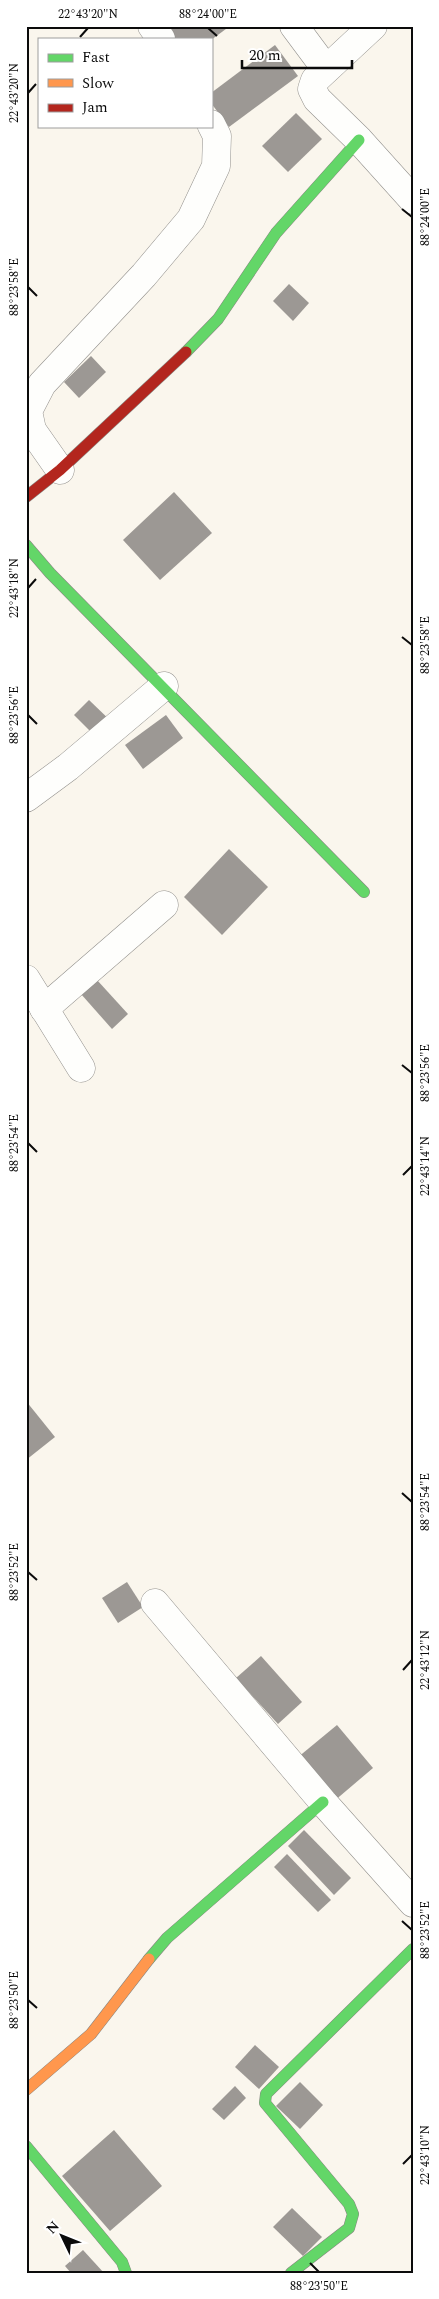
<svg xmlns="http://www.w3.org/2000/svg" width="439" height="2299" font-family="Spectral,serif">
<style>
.building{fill:#9c9894}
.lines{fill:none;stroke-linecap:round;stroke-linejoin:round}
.street-casing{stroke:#93918d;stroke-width:29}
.fast-casing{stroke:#898783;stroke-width:12}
.slow-casing{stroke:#898783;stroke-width:12}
.jam-casing{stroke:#898783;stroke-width:12}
.street{stroke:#fefefc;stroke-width:28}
.fast{stroke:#63d668;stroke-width:11}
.slow{stroke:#ff974d;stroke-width:11}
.jam{stroke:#b3261e;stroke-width:11}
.ticks{fill:none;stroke:#0b0b0b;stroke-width:2}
.neatline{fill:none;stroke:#0b0b0b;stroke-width:2}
.ticks-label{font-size:12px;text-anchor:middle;fill:#0b0b0b}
</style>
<rect width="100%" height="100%" fill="#faf6ed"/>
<!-- building -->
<g class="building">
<polygon points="168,26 230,26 211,40 169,39"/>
<polygon points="275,45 298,76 229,127 211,103 211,93"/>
<polygon points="296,113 322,139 288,172 262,146"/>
<polygon points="289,284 309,303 293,321 273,301"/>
<polygon points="91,356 106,372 79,398 64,382"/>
<polygon points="174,492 212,533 160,580 123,540"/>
<polygon points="89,700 115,725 99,740 74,715"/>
<polygon points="166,715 183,738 143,769 125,745"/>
<polygon points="229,849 268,887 222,935 184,897"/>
<polygon points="97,980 128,1014 112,1029 81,994"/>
<polygon points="26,1401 55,1437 26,1460"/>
<polygon points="127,1582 143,1607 118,1623 102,1598"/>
<polygon points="261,1656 302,1702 278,1724 236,1678"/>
<polygon points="337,1725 373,1768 333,1802 297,1758"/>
<polygon points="304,1830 351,1878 334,1895 288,1846"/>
<polygon points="287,1854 331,1900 318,1912 274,1867"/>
<polygon points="255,2045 279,2067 259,2089 235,2067"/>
<polygon points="300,2082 323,2105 300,2129 276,2106"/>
<polygon points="235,2086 246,2098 224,2120 212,2109"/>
<polygon points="114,2130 162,2186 110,2231 62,2176"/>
<polygon points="292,2208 322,2237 303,2256 273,2227"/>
<polygon points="83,2250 104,2273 71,2273 65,2266"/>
</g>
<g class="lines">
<!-- street casing -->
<g class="street-casing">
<g id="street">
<polyline points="152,26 161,39"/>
<polyline points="294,26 326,69"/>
<polyline points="373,26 315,80 312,89 317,99 359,140 413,200"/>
<polyline points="60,470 32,430 28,411 42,384 144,275 191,219 216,166 217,136 211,124"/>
<polyline points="26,798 68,767 164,686"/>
<polyline points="26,979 81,1068"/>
<polyline points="44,1009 164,905"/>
<polyline points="155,1603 323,1802 413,1903"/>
</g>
</g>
<!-- fast casing -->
<g class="fast-casing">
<g id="fast">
<polyline points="186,352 218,319 276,233 359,140"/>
<polyline points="26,545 50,573 364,892"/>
<polyline points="149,1959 167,1938 323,1802"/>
<polyline points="26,2146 122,2262 126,2273"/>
<polyline points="291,2273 349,2228 353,2214 349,2204 265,2103 266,2094 413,1949"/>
</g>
</g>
<!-- slow casing -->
<g class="slow-casing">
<polyline id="slow" points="26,2090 91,2034 149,1959"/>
</g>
<!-- jam casing -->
<g class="jam-casing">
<polyline id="jam" points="26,497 60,470 186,352"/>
</g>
<!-- street -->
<use href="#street" class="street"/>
<!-- fast -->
<use href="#fast" class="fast"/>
<!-- slow -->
<use href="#slow" class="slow"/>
<!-- jam -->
<use href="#jam" class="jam"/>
</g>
<!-- ticks -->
<path class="ticks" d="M208 28 217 36M80 37 88 28M28 93 36 84M402 209 412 217M28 287 37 296M28 588 36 579M402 637 412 645M28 715 37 724M402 1065 412 1073M28 1143 37 1152M403 1175 412 1166M402 1493 412 1502M28 1572 37 1580M403 1670 412 1660M402 1921 412 1930M28 2000 37 2008M403 2164 412 2155M310 2263 319 2272"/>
<!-- border -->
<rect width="439" height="2299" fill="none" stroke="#ffffff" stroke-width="55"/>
<!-- legend -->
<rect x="38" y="38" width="175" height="90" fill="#ffffff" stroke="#9d9d9d"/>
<rect x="48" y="54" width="25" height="8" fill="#63d668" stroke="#9d9d9d"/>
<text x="82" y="62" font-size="15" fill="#0b0b0b">Fast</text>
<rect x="48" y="79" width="25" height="8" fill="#ff974d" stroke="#9d9d9d"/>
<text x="82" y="88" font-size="15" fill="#0b0b0b">Slow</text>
<rect x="48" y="104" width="25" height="8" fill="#b3261e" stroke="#9d9d9d"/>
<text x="82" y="112" font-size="15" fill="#0b0b0b">Jam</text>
<!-- north arrow -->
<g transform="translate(62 2236) rotate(313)" stroke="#ffffff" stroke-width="4" paint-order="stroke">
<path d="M0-4L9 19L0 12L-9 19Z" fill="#0b0b0b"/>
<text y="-8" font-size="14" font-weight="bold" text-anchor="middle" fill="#0b0b0b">N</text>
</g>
<!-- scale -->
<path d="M242 60v8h110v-8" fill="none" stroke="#0b0b0b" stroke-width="2.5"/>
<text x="249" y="60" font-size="15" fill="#0b0b0b" stroke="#ffffff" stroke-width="4" paint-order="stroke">20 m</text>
<rect x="28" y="28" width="384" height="2244" class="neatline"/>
<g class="ticks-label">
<text x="88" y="18">22°43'20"N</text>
<text x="208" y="18">88°24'00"E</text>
<text transform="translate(14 93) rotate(-90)" y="4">22°43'20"N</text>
<text transform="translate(425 217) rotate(-90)" y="4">88°24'00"E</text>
<text transform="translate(14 287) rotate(-90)" y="4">88°23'58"E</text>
<text transform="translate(14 588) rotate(-90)" y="4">22°43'18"N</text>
<text transform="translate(425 645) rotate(-90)" y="4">88°23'58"E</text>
<text transform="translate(14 715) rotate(-90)" y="4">88°23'56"E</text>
<text transform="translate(425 1073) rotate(-90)" y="4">88°23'56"E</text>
<text transform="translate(14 1143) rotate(-90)" y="4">88°23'54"E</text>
<text transform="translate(425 1166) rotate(-90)" y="4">22°43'14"N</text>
<text transform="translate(425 1502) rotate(-90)" y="4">88°23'54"E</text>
<text transform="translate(14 1572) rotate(-90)" y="4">88°23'52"E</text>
<text transform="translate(425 1660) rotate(-90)" y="4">22°43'12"N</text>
<text transform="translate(425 1930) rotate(-90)" y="4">88°23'52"E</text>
<text transform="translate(14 2000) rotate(-90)" y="4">88°23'50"E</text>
<text transform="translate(425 2155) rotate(-90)" y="4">22°43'10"N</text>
<text x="319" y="2290">88°23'50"E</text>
</g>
</svg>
